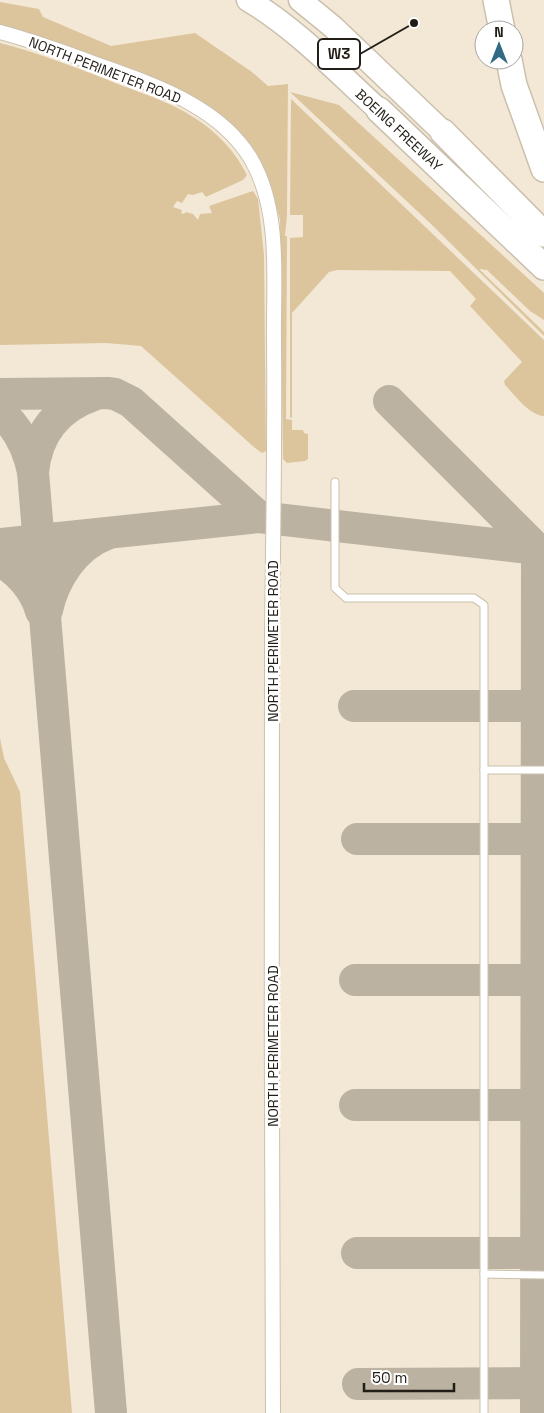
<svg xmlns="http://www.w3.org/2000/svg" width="544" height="1413" font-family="'Space Grotesk',sans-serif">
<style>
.green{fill:#dcc59d}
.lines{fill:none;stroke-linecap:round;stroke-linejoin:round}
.taxiway{stroke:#bbb2a2;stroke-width:32}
.service-casing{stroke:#cac0ad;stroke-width:9}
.minor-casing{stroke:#cac0ad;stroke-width:16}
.trunk-casing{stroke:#cac0ad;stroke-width:25}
.motorway-casing{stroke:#cac0ad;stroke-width:28}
.service{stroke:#fff;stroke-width:7}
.minor{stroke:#fff;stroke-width:14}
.trunk{stroke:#fff;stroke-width:22}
.motorway{stroke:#fff;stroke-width:25}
.labels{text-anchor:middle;stroke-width:5;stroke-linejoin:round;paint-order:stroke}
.street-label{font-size:14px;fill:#221e17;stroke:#fff}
.leader{fill:none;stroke:#221e17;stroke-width:2}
.callout-dot{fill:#221e17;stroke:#fff;stroke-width:2}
.callout{fill:#fff;stroke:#221e17;stroke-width:2}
.callout-label{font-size:15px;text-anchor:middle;font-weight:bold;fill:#221e17}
</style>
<rect width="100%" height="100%" fill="#f3e8d5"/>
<!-- green -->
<g class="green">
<polygon points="0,2 39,9 43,17 111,46 195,33 252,72 268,86 288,84 287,215 285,236 287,236 286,419 292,420 292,430 303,430 304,433 308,434 308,459 305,461 287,463 283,459 280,220 269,181 247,141 218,114 0,27"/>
<path d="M0 43C42 54 83 70 123 86 147 95 172 103 193 117 216 131 235 151 247 175L243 180 206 197 202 192 193 195 188 194 182 203 177 201 173 207 182 210 181 213 184 214 186 212 193 214 198 220 200 214 212 213 209 206 253 191 258 199 264 255 266 451 262 453 255 448 141 346 106 343 0 345Z"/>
<polygon points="290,92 339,105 544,293 544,320 530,311 487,270 479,269 544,332 544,336 431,224"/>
<path d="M291 99 544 340V416C529 415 515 395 505 385L504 381 522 362 470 306 476 299 450 271 337 270 329 272 292 313V417L290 418V238L303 237V215H290Z"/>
<polygon points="0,738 4,758 20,792 72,1413 0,1413"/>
</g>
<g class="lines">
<!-- taxiway -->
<g class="taxiway">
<polyline points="0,394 107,393 115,394 131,402 259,517"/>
<polyline points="389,401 537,549"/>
<path d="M0 412C19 428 28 448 33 472L111 1413"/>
<path d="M33 472C37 433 57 408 94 395"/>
<polyline points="0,544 259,517 537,549 536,1413"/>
<path d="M0 561C19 571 35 590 41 611"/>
<path d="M47 610C54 579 74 546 107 534"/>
<polyline points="354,706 537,706"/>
<polyline points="357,839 537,839"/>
<polyline points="355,980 536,980"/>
<polyline points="355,1105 537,1105"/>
<polyline points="357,1253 537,1253"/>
<polyline points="358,1384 537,1383"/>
</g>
<!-- service casing -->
<g class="service-casing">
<g id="service">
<polyline points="335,482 335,588 346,598 474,598 484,605 484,1413"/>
<polyline points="484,770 544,770"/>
<polyline points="484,1274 544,1275"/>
</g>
</g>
<!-- minor casing -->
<g class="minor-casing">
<path id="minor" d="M0 32C33 41 64 52 96 64 151 84 219 105 251 159 282 212 273 283 274 342 275 441 273 539 272 637 270 896 273 1154 273 1413"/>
</g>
<!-- trunk casing -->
<g class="trunk-casing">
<g id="trunk">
<path d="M248 0C297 29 337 72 379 110"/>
<polyline points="300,0 333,27 443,132"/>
</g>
</g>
<!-- motorway casing -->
<g class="motorway-casing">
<g id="motorway">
<polyline points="496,0 502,30"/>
<polyline points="509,60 514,85 544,169"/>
<polyline points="379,110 544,267"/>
<polyline points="443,132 544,234"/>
</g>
</g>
<!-- service -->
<use href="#service" class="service"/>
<!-- minor -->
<use href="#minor" class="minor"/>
<!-- trunk -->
<use href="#trunk" class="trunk"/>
<!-- motorway -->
<use href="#motorway" class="motorway"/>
</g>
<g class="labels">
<!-- street labels -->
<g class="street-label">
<text transform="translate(105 70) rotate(21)" y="5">NORTH PERIMETER ROAD</text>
<text transform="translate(399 130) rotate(43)" y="5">BOEING FREEWAY</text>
<text transform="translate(273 641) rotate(-90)" y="5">NORTH PERIMETER ROAD</text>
<text transform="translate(273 1046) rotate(-90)" y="5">NORTH PERIMETER ROAD</text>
</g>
</g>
<!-- callouts -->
<path class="leader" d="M414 23L360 54"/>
<circle class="callout-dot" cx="414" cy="23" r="5"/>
<rect class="callout" x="318" y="39" width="42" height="30" rx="5"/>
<g class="callout-label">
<text x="339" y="59">W3</text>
</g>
<!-- north arrow -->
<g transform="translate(499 45)"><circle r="24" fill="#ffffff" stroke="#a7a5a2"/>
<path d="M0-4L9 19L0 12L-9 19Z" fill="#326a84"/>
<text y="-8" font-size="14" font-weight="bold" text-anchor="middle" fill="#221e17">N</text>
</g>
<!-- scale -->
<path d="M364 1383v8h90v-8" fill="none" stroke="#221e17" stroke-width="2.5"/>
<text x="372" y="1383" font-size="15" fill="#221e17" stroke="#ffffff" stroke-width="4" paint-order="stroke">50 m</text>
</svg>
